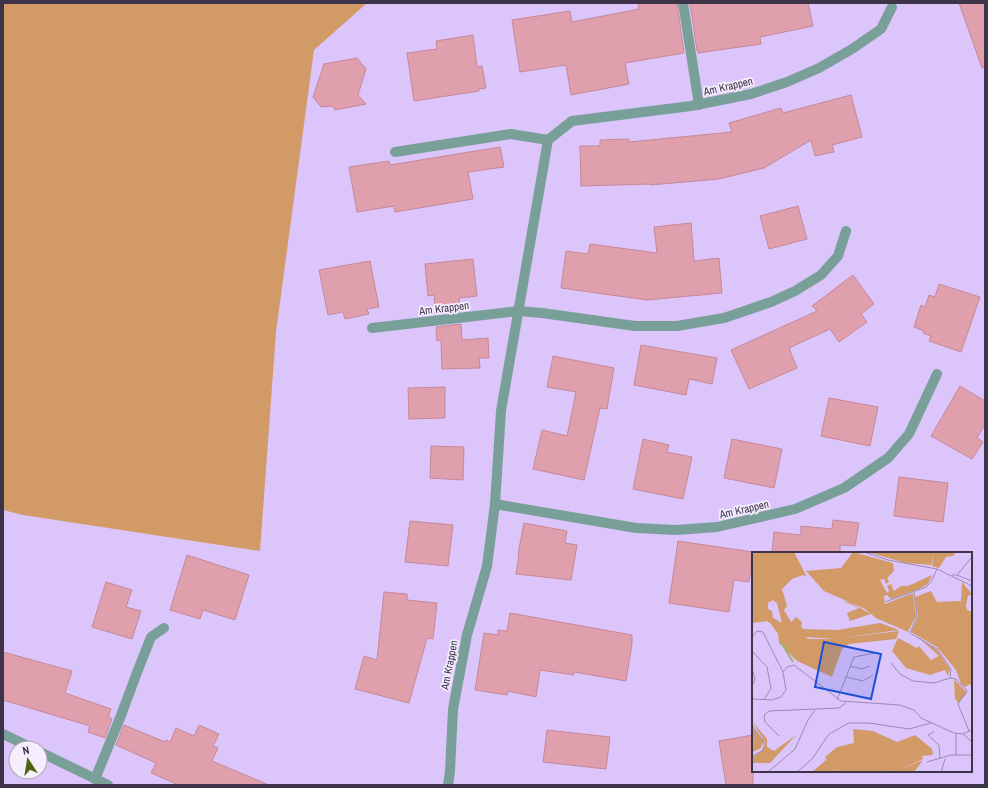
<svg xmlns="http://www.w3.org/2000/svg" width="988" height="788" font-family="'Archivo Narrow',sans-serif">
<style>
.green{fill:#d19a66}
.building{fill:#df9fad;stroke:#c78897}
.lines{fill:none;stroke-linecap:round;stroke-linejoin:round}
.minor{stroke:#78a099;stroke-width:10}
.labels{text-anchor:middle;stroke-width:3.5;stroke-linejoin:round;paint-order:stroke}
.street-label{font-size:11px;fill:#3d3449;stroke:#f5eeff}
.inset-river{fill:none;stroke:#9db46e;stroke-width:2}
.inset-road{fill:none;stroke:#9c8bb4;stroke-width:1}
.view{fill:#1d4ed8;fill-opacity:0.15;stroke:#1d4ed8;stroke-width:2}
.inset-edge{fill:none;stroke:#3d3449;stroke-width:2}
</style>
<rect width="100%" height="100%" fill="#dcc5fb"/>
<!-- green -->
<polygon class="green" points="3,3 367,3 314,50 276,332 260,551 23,515 3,510"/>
<!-- building -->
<g class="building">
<polygon points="638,3 677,3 684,53 625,63 629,84 571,95 566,65 520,72 512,20 570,11 572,22 639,9"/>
<polygon points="690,3 808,3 813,26 760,37 761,44 698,53 698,50 697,51"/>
<polygon points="959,3 985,3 985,67 982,68"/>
<polygon points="473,35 477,67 482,66 486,88 479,89 479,91 414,101 407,53 437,49 436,41"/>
<polygon points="357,58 366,69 358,95 366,104 335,110 332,106 321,107 313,97 324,64"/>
<polygon points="851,95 862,137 832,145 834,152 815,156 811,140 764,168 719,179 650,185 650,184 581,186 580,146 600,146 600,140 629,139 629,142 732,132 729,123 781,108 783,113"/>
<polygon points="500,147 504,167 468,172 473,199 395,212 394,206 357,212 349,167 389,161 390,165"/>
<polygon points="798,206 807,239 769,249 760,216"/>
<polygon points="691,223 694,261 719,258 722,293 647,300 561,288 566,251 588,254 590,244 657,253 654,227"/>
<polygon points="473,259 477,296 459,298 460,311 435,314 434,295 428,296 425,264"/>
<polygon points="370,261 379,307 367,309 369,314 345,319 343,312 328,315 319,270"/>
<polygon points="853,275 874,304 861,314 867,322 839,342 830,329 789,348 797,368 749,389 731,350 817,311 812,306"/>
<polygon points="939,284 980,297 961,352 929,341 931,336 923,333 924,331 914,327 921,305 925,307 929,295 935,297"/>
<polygon points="461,324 462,340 488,338 489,358 479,358 480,368 442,369 441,340 437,341 436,327"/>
<polygon points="641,345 717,358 712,384 689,379 686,395 634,385"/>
<polygon points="553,356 614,368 607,409 600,408 584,480 533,469 542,430 567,436 576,392 547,387"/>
<polygon points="960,386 985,401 985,424 977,438 983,442 972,459 931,436"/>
<polygon points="445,387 445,418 409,419 408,388"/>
<polygon points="829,398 878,407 870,446 821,436"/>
<polygon points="643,439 669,445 667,452 692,457 683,499 633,489"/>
<polygon points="732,439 782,449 774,488 724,478"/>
<polygon points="431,446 464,447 463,480 430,478"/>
<polygon points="899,477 948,483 943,522 894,516"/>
<polygon points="833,520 859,523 855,546 840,545 840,553 772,553 774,532 801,535 801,526 832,529"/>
<polygon points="410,521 453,525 448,566 405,562"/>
<polygon points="524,523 567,531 565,543 577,545 571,580 516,574 519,554 518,554"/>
<polygon points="678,541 753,552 749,582 734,580 729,612 669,603"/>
<polygon points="187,555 249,575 235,620 203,610 200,619 170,610"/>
<polygon points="106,582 132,590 126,607 141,611 132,639 92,627"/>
<polygon points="384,592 407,594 407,600 437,603 433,639 427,638 409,703 355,689 364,656 377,660"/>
<polygon points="510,613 632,635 632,644 626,681 574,672 574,675 540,670 536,697 508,691 507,695 475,690 484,633 498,635 498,630 507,631"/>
<polygon points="3,652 72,671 65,693 111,709 108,717 112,719 105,738 88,732 90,726 3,700"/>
<polygon points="124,725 165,742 166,740 170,742 176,728 194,736 199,725 219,734 213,746 218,748 212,761 269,785 179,785 151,773 156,763 116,745"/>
<polygon points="547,730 610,737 606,769 543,762"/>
<polygon points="753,735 753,785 726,785 719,741"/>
</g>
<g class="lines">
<!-- minor -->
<g class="minor">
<polyline points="683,3 699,105"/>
<polyline points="395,152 511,134 548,140"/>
<polyline points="372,328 518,311 542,313 635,326 677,326 724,318 771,302 795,291 821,275 838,256 846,231"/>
<polyline points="495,504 636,528 676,530 717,527 795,509 844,488 888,458 909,434 937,374"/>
<polyline points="3,734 32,748"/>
<polyline points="40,752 108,785"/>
<polyline points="95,779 120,718 138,670 151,637 164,628"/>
<polyline points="448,785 450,771 453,709 467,635 487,566 495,504 501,411 548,140 572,121 691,106 751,94 787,82 819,68 852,49 881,29 892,7"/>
</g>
</g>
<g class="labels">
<!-- street labels -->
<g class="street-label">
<text transform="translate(728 86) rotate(-13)" y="4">Am Krappen</text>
<text transform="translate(444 308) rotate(-7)" y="4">Am Krappen</text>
<text transform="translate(744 509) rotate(-13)" y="4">Am Krappen</text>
<text transform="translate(449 665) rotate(-79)" y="4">Am Krappen</text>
</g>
</g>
<!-- overview -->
<g transform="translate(752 552)">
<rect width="220" height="220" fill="#dcc5fb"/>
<path d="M0 0H42L55 25 51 23 40 27 30 37 35 54 32 58 39 70 44 65 50 70 49 75 51 77 85 78 128 71 147 78 83 87 54 85 56 87H83L147 79 144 87 97 92 90 97 80 125 45 109 27 91 26 82 19 72 15 69 0 71ZM21 48 25 51 30 71 21 66 20 59 16 57V51ZM101 0 141 11 142 19 135 26 137 30 134 32 132 27 128 28 135 41 137 39 135 34 139 32 142 39 149 34H156L180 23 176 32 167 37 139 47 135 43 132 44 133 52 161 41 164 64 156 80 124 66 113 57 72 39 54 19 89 16ZM115 0H204L201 4 194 5 187 16 180 14 182 2 179 13 154 11ZM210 30 220 42 216 44 214 53 215 58 220 60V136L218 132 213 135 209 132 204 118 185 95 159 80 166 64 163 45 179 39 185 50 209 49ZM89 48 99 51 119 62 98 69 95 61 107 56ZM166 85 185 98 198 117 196 124 193 118 178 123 154 116 140 99 146 86 165 96 167 94 179 108 187 104ZM202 127 215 141 206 151 203 146ZM0 169 15 187V195L22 199 44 183 18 211H0V205L10 199 14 192ZM0 175 12 189 11 195 10 190 9 196 1 200ZM101 177 121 179 145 190 163 183 180 197 181 203 170 204 171 207 146 218 132 220H84L82 216 83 220H60L74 208 72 205 77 210 73 205 85 195 102 191ZM171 208 162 220H134L146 218Z" fill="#d19a66" fill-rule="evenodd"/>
<path class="inset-river" d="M29 90 41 110"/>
<path class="inset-road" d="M112 0 136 8 185 17 220 34M200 23H205L220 29M205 23 220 5M162 40 165 64 158 81 185 97 199 117 198 126M133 50 174 35 179 30 185 17M0 85 5 79 11 80 31 120M0 99 15 115 19 136 12 148M139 111 148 122 161 129 182 131 198 126 204 127 215 139 206 152 217 179M98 114 110 117 118 114M0 116 3 128 1 132M94 125 111 129 121 123M0 147 20 148 29 145 34 138 31 120 35 115 42 113 89 149 148 153 162 158 169 166 202 181 210 182 220 178M85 148 102 105 123 101M0 173 13 192 10 199 0 204M182 180 176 183 187 193 188 207M204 182V203M211 182 220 190M27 184 13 170 12 163 17 159 87 156 94 151M175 210 199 203H220M16 220 43 197 56 168 63 158M45 220 60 207 77 182 97 171H117L157 177 179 171M189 220 193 207"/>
<path class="view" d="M72 90 129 102 119 147 63 135Z"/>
<rect width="220" height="220" class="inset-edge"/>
</g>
<!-- border -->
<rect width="988" height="788" fill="none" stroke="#3d3449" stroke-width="8"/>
<!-- north arrow -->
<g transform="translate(28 760) rotate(348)"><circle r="19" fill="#f5eeff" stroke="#aba4b6"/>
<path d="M0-3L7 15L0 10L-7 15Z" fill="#4d630f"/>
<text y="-6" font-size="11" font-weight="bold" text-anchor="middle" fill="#3d3449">N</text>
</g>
</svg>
